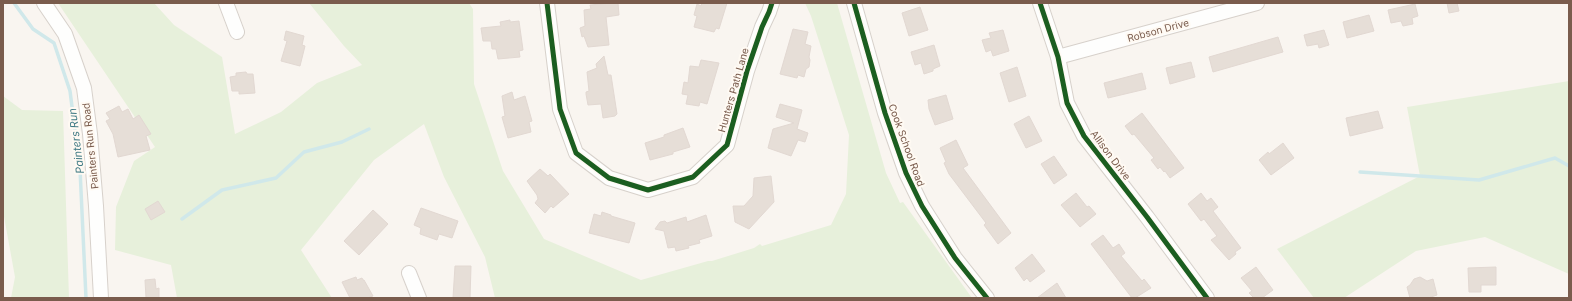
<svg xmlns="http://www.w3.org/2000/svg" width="1572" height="301" font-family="Inter,sans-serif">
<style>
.green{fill:#e7f0db}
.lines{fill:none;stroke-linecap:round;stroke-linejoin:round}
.stream{stroke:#d0e8ea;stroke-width:3.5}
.building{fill:#e6ded7;stroke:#e2d8d2}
.minor-casing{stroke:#d7d1cb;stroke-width:16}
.minor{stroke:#fefefd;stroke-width:14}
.cycleway-casing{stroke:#fffaf3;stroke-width:8}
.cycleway{stroke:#1b5e20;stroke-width:5}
.labels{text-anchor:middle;stroke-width:4;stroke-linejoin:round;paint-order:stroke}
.street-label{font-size:10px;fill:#7a5c4d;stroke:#fffaf3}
.water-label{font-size:11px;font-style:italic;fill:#437c86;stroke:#fffaf3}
</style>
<rect width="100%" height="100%" fill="#f9f5f0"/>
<!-- green -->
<g class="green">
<polygon points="58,3 154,3 174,25 222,57 235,134 281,112 317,83 362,65 344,46 309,3 469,3 473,9 474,84 503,171 544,239 641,280 708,261 712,261 754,248 760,244 762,246 831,225 846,194 849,135 811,16 805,3 837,3 886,173 900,203 903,202 972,298 495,298 485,257 444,177 424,124 374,160 301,250 332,298 177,298 171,265 115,250 116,207 134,161 155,147"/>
<polygon points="1569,81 1569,274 1485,237 1416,251 1344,298 1314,298 1277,249 1420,176 1407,107"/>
<polygon points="3,96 22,110 63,111 69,298 11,298 15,277 3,211"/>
</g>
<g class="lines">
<!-- stream -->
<g class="stream">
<polyline points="14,3 33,29 54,43 70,91 80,169 86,298"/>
<polyline points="1360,172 1479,180 1555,158 1569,166"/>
<polyline points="182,219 222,190 276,178 304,152 342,142 369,129"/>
</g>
</g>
<!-- building -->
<g class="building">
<polygon points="611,3 618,3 619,15 606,17 609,45 588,47 584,36 582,37 580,28 585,26 584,10 591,9 590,5"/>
<polygon points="702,3 727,3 719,29 716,28 714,32 694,27 697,16 694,15 697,4 701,6"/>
<polygon points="1447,3 1457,3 1459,11 1449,13"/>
<polygon points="1415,4 1418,16 1412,18 1413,24 1403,26 1401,21 1391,23 1388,10"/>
<polygon points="920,7 928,30 909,36 902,13"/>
<polygon points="1369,15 1374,31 1347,38 1343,22"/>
<polygon points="510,20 510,22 519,21 523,50 519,51 520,57 498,59 496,49 492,49 491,41 483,41 481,28 501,26 500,22"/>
<polygon points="793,29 808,32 805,44 811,46 809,57 810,60 809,67 806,69 804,77 798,75 797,78 780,74"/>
<polygon points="1003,30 1009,51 993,56 991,50 986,52 982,40 991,38 989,33"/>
<polygon points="1324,30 1329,45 1319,48 1318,44 1307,46 1304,35"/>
<polygon points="286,31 304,36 302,45 305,46 300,66 281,61 287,41 284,40"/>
<polygon points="1278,37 1283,52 1213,72 1209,57"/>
<polygon points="934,45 940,66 933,69 933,71 924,74 921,63 915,65 911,52"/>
<polygon points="604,56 608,75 611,75 617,114 615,116 603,118 601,104 588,105 586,94 586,92 589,91 587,72 597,68 596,64"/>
<polygon points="701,60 719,63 707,104 700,102 699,106 686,104 688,95 682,94 684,82 688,83 690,66 699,67"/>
<polygon points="1191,62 1195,77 1170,84 1166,68"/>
<polygon points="1017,67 1026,96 1009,102 1000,73"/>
<polygon points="246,72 247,74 253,74 255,93 239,94 239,91 232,91 230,77 236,76 236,73"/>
<polygon points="1142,73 1146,89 1108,98 1104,83"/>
<polygon points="512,92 514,100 525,96 532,121 529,122 531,132 508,138 502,117 505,116 502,96"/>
<polygon points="946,95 953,119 935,125 929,109 928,100"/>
<polygon points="780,104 802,110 797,129 808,133 805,142 798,140 791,156 768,148 773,129 794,123 776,117"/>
<polygon points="119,106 122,112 128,109 133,119 139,115 151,134 146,136 150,150 118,157 113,134 106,121 110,119 106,113"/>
<polygon points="1378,111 1383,128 1350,136 1346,118"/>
<polygon points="1142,113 1184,168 1170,178 1165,171 1164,172 1160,167 1158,169 1151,160 1154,158 1134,134 1132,135 1125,126"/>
<polygon points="1029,116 1042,141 1026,148 1014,124"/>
<polygon points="683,128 690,147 673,152 673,154 650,160 645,143 664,137 664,135"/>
<polygon points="956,140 968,165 963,168 1011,233 998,244 984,225 986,223 949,174 944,163 946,162 940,148"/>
<polygon points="1283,143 1294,158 1271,175 1259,160 1268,152 1269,154"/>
<polygon points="1054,156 1067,175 1054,184 1041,164"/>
<polygon points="540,169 548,176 550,174 569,194 553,208 551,206 545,213 535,203 538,199 537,195 527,181"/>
<polygon points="771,176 774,202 749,229 735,222 733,206 744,206 753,196 754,178"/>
<polygon points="1076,193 1087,207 1089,206 1096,214 1080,227 1061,205"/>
<polygon points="1201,193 1207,201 1211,198 1218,207 1213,211 1241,248 1235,252 1236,254 1229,260 1211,240 1217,236 1204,219 1201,221 1188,204"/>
<polygon points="158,201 165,212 151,220 145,209"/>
<polygon points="421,208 458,221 452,238 439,234 437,240 420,234 421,228 414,225"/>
<polygon points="373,210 388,224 359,255 344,241"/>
<polygon points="602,212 611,215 611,216 635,223 629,243 589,233 594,214 601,216"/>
<polygon points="706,215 712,236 699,240 700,243 688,246 689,248 676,251 675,247 668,248 664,231 655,229 660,222 665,221 667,223 686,217 687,222"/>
<polygon points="1103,235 1113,248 1119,244 1125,253 1121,256 1142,281 1144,279 1151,288 1135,298 1132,298 1091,244"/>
<polygon points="1032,254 1045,271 1030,282 1027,278 1024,281 1015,268"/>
<polygon points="455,266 471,266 470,298 453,298"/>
<polygon points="1256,267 1273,290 1262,298 1254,298 1249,293 1252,291 1241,278"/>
<polygon points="1496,267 1496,285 1481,285 1481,292 1469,292 1468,268"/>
<polygon points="356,277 357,280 362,278 363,280 364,280 373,296 367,298 350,298 342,282"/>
<polygon points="1420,277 1427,281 1433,279 1437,295 1428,298 1410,298 1407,287 1410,285 1414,279"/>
<polygon points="155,279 156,289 159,288 159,298 146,298 145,280"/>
<polygon points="1057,283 1066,298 1037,298"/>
</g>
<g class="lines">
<!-- minor casing -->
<g class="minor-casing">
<g id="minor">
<polyline points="44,3 65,34 84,88 90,134 96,206 101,298"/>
<polyline points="226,3 237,32"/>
<polyline points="547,3 560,109 576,153 609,178 648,190 693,177 727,145 747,71 762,27 769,12 772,3"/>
<polyline points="854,3 885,113 906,173 922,206 955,258 987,298"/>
<polyline points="1040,3 1058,57 1067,103 1084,136 1147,217 1207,298"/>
<polyline points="1058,57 1257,3"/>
<polyline points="409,273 419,298"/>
</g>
</g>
<!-- minor -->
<use href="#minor" class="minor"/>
<!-- cycleway casing -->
<g class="cycleway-casing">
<g id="cycleway">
<polyline points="547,3 560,109 576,153 609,178 648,190 693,177 727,145 747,71 762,27 769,12 772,3"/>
<polyline points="854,3 885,113 906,173 922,206 955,258 987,298"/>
<polyline points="1040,3 1058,57 1067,103 1084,136 1147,217 1207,298"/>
</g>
</g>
<!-- cycleway -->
<use href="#cycleway" class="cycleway"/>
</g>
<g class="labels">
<!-- street labels -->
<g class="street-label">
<text transform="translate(1158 30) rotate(-15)" y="4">Robson Drive</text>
<text transform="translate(733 90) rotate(-74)" y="4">Hunters Path Lane</text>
<text transform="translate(907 145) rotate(70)" y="4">Cook School Road</text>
<text transform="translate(90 146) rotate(-96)" y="4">Painters Run Road</text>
<text transform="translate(1111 155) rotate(53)" y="4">Allison Drive</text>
</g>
<!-- water labels -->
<g class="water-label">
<text transform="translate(76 141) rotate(-97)" y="4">Painters Run</text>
</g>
</g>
<!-- border -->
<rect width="1572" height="301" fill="none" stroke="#7a5c4d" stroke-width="8"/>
</svg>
